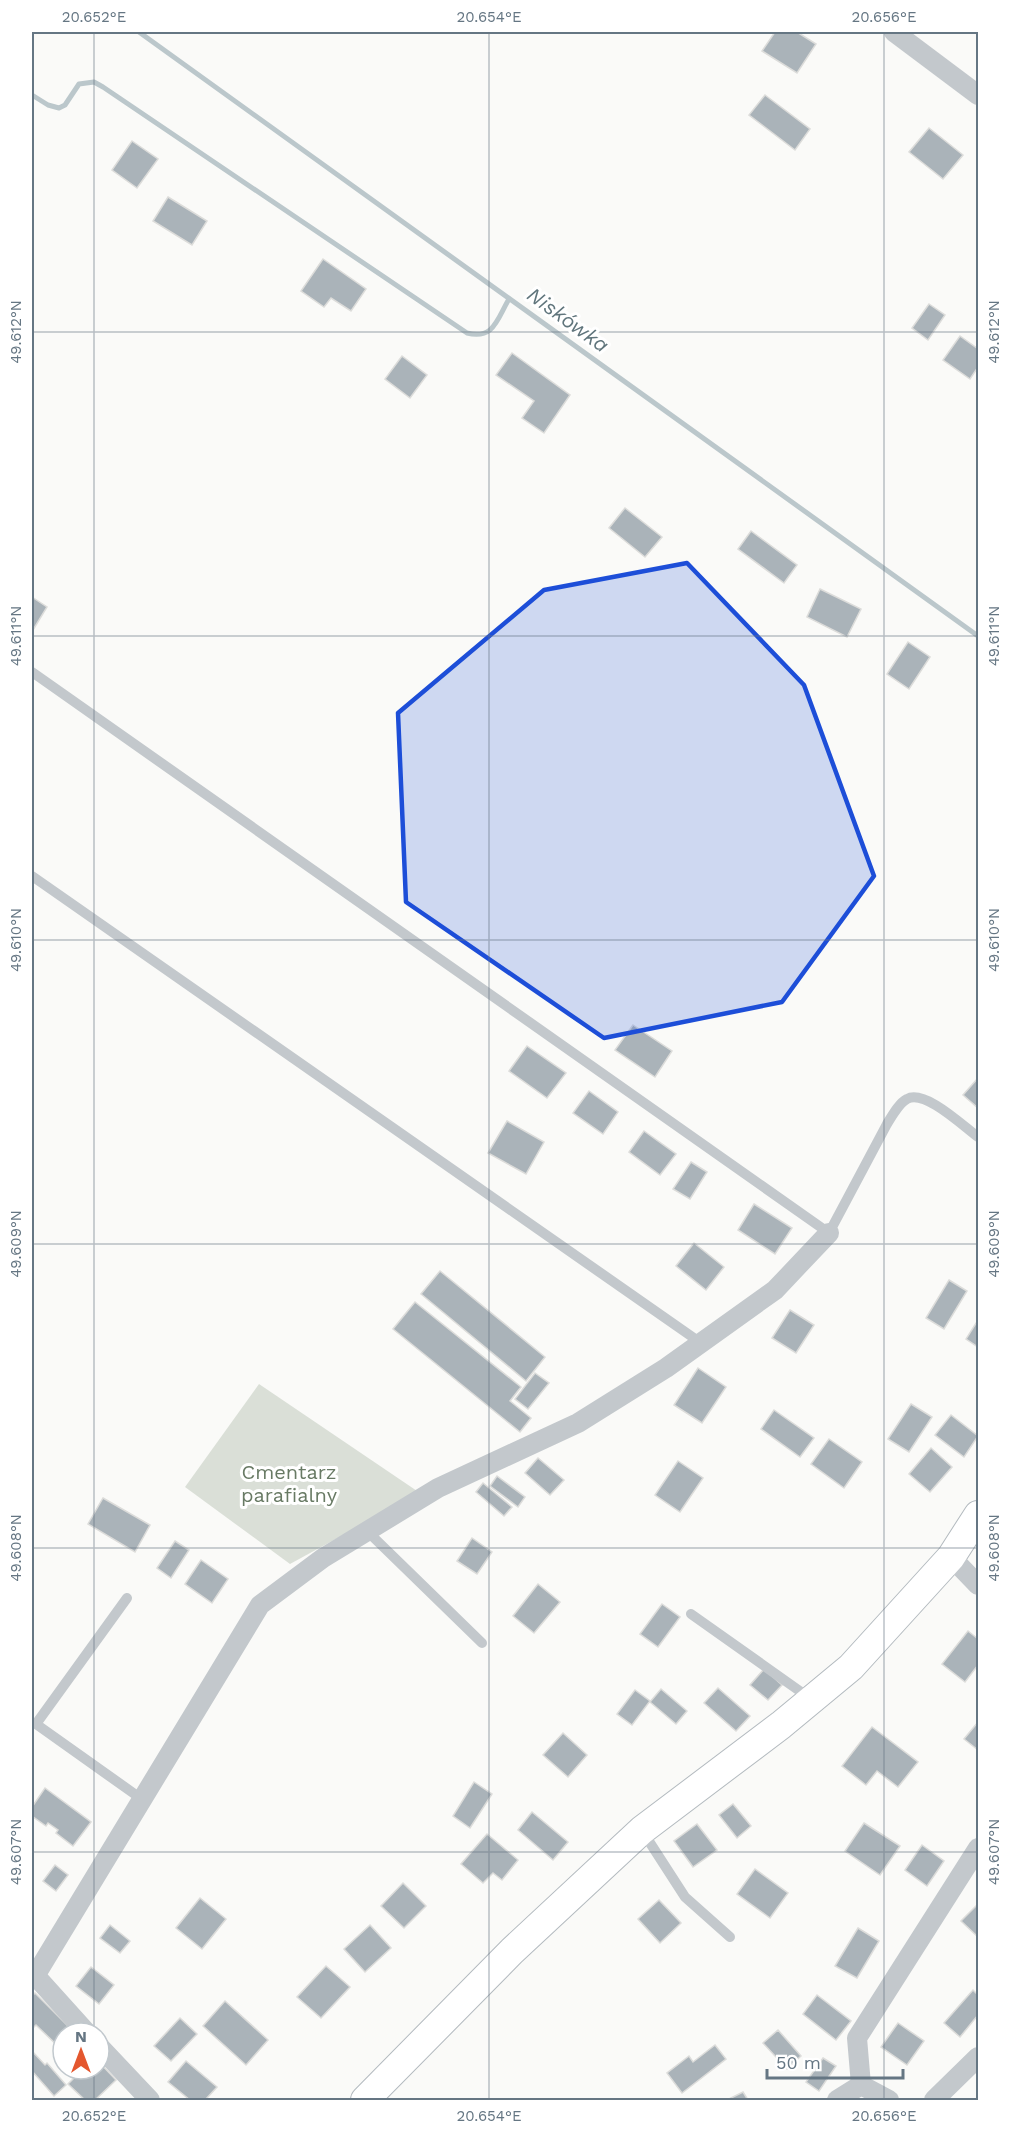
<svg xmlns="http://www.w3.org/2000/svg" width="1010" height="2132" font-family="'Work Sans',sans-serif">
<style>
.green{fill:#dadfd7}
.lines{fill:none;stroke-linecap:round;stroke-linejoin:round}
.stream{stroke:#bbc7cb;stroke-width:5}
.building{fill:#aab3b9;stroke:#dcdcda;stroke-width:1.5}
.secondary-casing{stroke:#b3babf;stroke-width:30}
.lane{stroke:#c3c8cc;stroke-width:10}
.street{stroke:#c3c8cc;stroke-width:20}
.secondary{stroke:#fff;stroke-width:28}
.marked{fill:#1d4ed8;fill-opacity:0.2;stroke:#1d4ed8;stroke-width:4.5;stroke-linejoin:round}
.ticks{fill:none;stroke:#657683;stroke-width:1.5;stroke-opacity:0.45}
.labels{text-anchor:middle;stroke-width:6;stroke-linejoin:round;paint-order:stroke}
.park-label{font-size:20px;fill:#687a64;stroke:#fff}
.water-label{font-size:21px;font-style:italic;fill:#60757c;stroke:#fff}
.neatline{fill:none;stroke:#657683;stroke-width:2}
.ticks-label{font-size:15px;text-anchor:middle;fill:#657683}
</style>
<rect width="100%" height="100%" fill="#fafaf8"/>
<!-- green -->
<polygon class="green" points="259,1384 420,1493 290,1564 185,1487"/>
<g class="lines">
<!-- stream -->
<g class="stream">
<polyline points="139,32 978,636"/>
<path d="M32 95 48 105 59 108 65 105 79 84 94 82 103 87 467 333C494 340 497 319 509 299"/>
</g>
</g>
<!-- building -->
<g class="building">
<polygon points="775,32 797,32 816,44 797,73 762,51"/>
<polygon points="765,95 810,129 795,150 749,115"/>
<polygon points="929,128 963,155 943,179 909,152"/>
<polygon points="132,141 158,159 137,188 112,170"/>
<polygon points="168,197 207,221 192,245 153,221"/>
<polygon points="323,259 366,289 351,311 331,298 324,307 301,291"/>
<polygon points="929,304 945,315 928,340 912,328"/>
<polygon points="960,336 978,349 978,367 970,379 943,360"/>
<polygon points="512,353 570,395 544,433 522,418 534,401 496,375"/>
<polygon points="402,356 427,375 410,398 385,379"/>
<polygon points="625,508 662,537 645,557 609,528"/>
<polygon points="751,531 797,565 784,583 738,549"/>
<polygon points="820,589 861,609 847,637 807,617"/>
<polygon points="32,597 47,607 33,630 32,629"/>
<polygon points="908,642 930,657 909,689 887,674"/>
<polygon points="633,1025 672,1051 655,1077 615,1050"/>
<polygon points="527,1046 566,1073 547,1098 509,1071"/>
<polygon points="978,1078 978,1108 963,1095"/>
<polygon points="589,1091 618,1112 603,1134 573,1113"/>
<polygon points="507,1121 544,1142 526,1174 488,1153"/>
<polygon points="644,1131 676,1154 660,1175 629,1152"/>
<polygon points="691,1162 707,1172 690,1199 673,1189"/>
<polygon points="754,1204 792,1228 775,1254 738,1230"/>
<polygon points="694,1243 724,1267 706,1290 676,1266"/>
<polygon points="440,1271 545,1357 526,1381 421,1294"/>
<polygon points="949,1280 967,1291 944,1329 926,1318"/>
<polygon points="415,1302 521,1387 510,1401 531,1418 520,1432 393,1329"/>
<polygon points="790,1310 814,1325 796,1353 772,1338"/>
<polygon points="978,1320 978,1347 966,1339"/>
<polygon points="698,1368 726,1387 702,1423 674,1405"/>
<polygon points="535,1373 549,1383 528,1409 515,1399"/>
<polygon points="911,1404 932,1417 909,1452 888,1439"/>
<polygon points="774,1410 814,1438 800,1457 761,1429"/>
<polygon points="951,1415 978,1436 964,1457 935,1435"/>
<polygon points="829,1439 862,1462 844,1488 811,1464"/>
<polygon points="931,1448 952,1467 930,1492 909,1474"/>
<polygon points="538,1458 564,1480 550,1495 525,1473"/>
<polygon points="678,1461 703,1478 680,1512 655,1495"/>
<polygon points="497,1476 525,1497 518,1507 490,1486"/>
<polygon points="483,1483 512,1507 504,1516 476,1492"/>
<polygon points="103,1498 150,1525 135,1552 88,1524"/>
<polygon points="472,1538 492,1552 477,1574 457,1561"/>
<polygon points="175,1541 189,1550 171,1578 157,1568"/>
<polygon points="201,1560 228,1579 212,1603 185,1584"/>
<polygon points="538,1584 560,1602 534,1633 513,1616"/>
<polygon points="662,1604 680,1617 658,1647 640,1634"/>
<polygon points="968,1631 978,1639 978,1665 965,1682 942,1664"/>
<polygon points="764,1669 782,1685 768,1700 750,1685"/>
<polygon points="718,1688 750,1716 736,1731 704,1703"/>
<polygon points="661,1689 687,1711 676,1724 650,1702"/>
<polygon points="635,1690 650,1701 632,1725 617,1714"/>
<polygon points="978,1722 978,1750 964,1739"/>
<polygon points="872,1727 918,1762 898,1787 877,1771 866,1785 842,1766"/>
<polygon points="563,1733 587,1755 568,1777 543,1755"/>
<polygon points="474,1782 492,1794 470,1828 453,1816"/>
<polygon points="45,1788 91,1822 73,1846 56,1833 58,1830 48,1823 46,1826 32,1816 32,1807"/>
<polygon points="733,1804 751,1826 737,1838 719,1815"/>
<polygon points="532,1812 568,1842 553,1860 518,1830"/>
<polygon points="864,1823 900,1846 880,1875 845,1851"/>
<polygon points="697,1824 717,1850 693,1867 674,1841"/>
<polygon points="487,1834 518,1860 502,1880 493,1873 483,1883 461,1864"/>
<polygon points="922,1845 944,1861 927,1886 905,1870"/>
<polygon points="55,1865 68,1875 56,1891 43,1881"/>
<polygon points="755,1869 788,1893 770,1918 737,1894"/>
<polygon points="403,1883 426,1906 404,1928 381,1906"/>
<polygon points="200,1898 226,1919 202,1949 176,1928"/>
<polygon points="659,1900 681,1923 660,1943 638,1919"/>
<polygon points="977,1905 978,1907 978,1937 961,1921"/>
<polygon points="110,1925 130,1941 120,1953 100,1938"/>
<polygon points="370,1925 391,1948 365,1972 344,1949"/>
<polygon points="858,1928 879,1941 857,1978 835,1966"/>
<polygon points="326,1966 350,1987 321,2018 297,1997"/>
<polygon points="91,1967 114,1985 99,2004 76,1986"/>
<polygon points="973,1990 978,1995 978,2015 960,2037 944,2023"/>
<polygon points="35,1993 75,2033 63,2033 63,2046 61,2049 36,2025 32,2029 32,1996"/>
<polygon points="817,1995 851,2021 836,2040 803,2014"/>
<polygon points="225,2001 268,2040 246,2065 203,2026"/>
<polygon points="180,2018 197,2034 171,2061 154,2046"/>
<polygon points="898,2023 924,2041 907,2065 881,2047"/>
<polygon points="778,2030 801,2056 787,2069 763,2043"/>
<polygon points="715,2045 726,2059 682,2093 667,2073 689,2056 693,2062"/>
<polygon points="32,2051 45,2065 47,2063 66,2085 54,2096 32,2071"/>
<polygon points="823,2058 836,2066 819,2091 806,2082"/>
<polygon points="186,2061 217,2087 205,2100 190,2100 168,2082"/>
<polygon points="99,2062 116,2080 95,2100 85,2100 68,2084 83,2069 99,2069"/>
<polygon points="743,2092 748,2100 727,2100"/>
</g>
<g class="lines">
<!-- secondary casing -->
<g class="secondary-casing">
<polyline id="secondary" points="365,2100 512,1951 642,1830 781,1725 851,1667 951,1557 978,1515"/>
</g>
<!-- lane -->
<g class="lane">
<path d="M32 672 829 1233 887 1124C892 1116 899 1103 907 1099 925 1089 964 1127 978 1137"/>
<polyline points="32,876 701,1343"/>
<polyline points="367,1531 482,1643"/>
<polyline points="127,1598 36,1724 143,1800"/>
<polyline points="691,1614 811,1699"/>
<polyline points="643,1832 685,1897 730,1937"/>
</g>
<!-- street -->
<g class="street">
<polyline points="894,32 978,95"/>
<polyline points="951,1557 978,1585"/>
<polyline points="32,1972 87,2033"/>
<polyline points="35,1976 260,1605 323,1558 438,1488 578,1423 666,1368 775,1290 829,1233"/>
<polyline points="99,2046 150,2100"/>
<polyline points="861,2085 857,2038 978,1848"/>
<polyline points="837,2100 861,2085 889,2100"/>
<polyline points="934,2100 978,2057"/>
</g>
<!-- secondary -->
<use href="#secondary" class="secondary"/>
</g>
<!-- marked area -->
<path class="marked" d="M687 563 804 685 874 876 782 1002 604 1038 406 902 398 713 544 590Z"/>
<!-- ticks -->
<path class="ticks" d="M94 32V2033M489 32V2100M884 32V2100M32 332H978M32 636H978M32 940H978M32 1244H978M32 1548H978M32 1852H978M94 2069V2100"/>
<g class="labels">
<!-- park labels -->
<g class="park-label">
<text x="289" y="1479">Cmentarz<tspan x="289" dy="23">parafialny</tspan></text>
</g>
<!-- water labels -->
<g class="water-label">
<text transform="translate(568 320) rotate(36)" y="7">Niskówka</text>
</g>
</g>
<!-- border -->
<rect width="1010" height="2132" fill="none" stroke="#ffffff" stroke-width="66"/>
<!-- north arrow -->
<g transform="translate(81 2051)"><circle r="28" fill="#ffffff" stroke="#c1c8cd" stroke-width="1.5"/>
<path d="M0-4.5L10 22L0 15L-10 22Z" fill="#e4572e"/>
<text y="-9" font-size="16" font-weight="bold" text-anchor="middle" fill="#657683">N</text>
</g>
<!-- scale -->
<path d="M767 2069v9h136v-9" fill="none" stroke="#657683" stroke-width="3"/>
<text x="776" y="2069" font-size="18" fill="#657683" stroke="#ffffff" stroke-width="4.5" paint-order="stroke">50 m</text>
<rect x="33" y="33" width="944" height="2066" class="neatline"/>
<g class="ticks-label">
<text x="94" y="22">20.652°E</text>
<text x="489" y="22">20.654°E</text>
<text x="884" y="22">20.656°E</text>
<text transform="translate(16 332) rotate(-90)" y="5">49.612°N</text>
<text transform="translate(994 332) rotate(-90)" y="5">49.612°N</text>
<text transform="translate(16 636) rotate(-90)" y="5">49.611°N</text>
<text transform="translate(994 636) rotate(-90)" y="5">49.611°N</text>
<text transform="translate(16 940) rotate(-90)" y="5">49.610°N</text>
<text transform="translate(994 940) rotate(-90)" y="5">49.610°N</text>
<text transform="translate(16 1244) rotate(-90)" y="5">49.609°N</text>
<text transform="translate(994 1244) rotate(-90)" y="5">49.609°N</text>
<text transform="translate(16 1548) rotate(-90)" y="5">49.608°N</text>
<text transform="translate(994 1548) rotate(-90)" y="5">49.608°N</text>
<text transform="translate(16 1852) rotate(-90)" y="5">49.607°N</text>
<text transform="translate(994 1852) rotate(-90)" y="5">49.607°N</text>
<text x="94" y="2121">20.652°E</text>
<text x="489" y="2121">20.654°E</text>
<text x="884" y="2121">20.656°E</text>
</g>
</svg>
